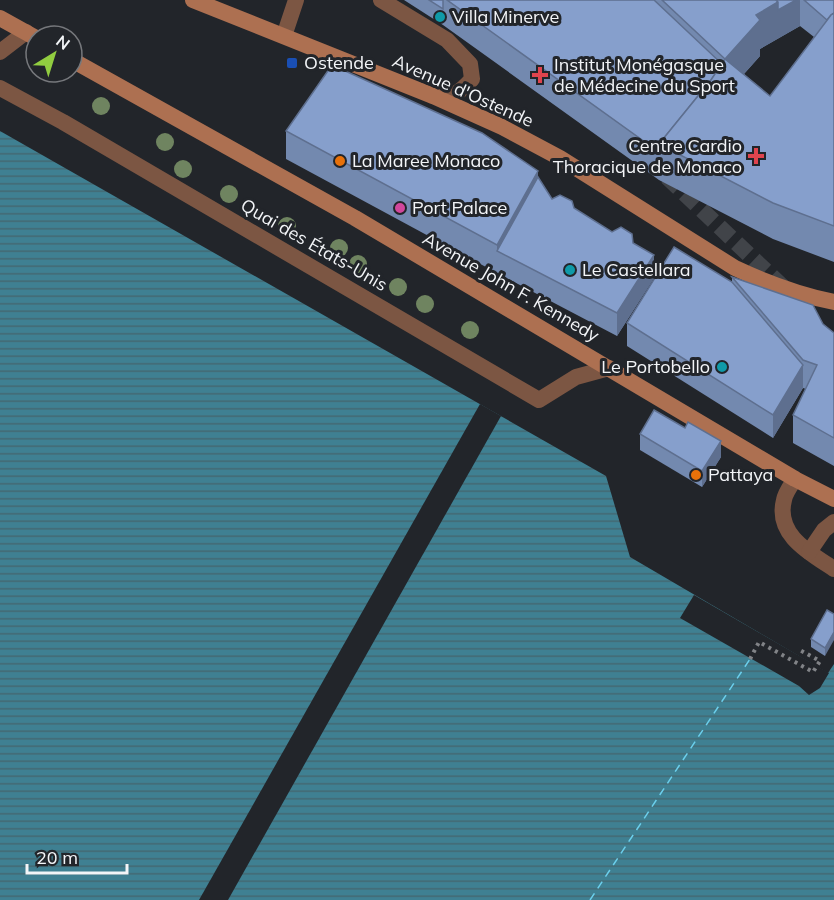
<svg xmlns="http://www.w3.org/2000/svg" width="834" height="900" font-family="Mulish,sans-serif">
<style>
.water{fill:url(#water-rules)}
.pier{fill:#22252a}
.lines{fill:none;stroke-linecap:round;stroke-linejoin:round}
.ferry{stroke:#6bcfec;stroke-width:1.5;stroke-dasharray:8 6;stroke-linecap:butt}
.primary-tunnel{stroke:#414449;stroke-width:16;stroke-dasharray:16 8;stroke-linecap:butt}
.path{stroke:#818387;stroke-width:4;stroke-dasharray:3 4.5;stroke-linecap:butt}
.service{stroke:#7c5643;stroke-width:16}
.minor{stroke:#7c5643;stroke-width:16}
.secondary{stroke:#ad7051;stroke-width:16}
.tree{fill:#6f8460}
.wall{fill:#7389af;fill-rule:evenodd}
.shaded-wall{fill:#5e6f8f}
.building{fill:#869fcc;stroke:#5e6f8f;stroke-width:1.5}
.culture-dot{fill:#0f9aa8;stroke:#22252a;stroke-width:2}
.transit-dot{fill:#1a4fb4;stroke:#22252a;stroke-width:2}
.health-dot{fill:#e0444e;stroke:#22252a;stroke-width:2}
.food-dot{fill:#e8710a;stroke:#22252a;stroke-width:2}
.hotel-dot{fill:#d1479c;stroke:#22252a;stroke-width:2}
.labels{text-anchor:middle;stroke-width:6;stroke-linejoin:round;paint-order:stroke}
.poi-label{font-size:18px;fill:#f3f5f8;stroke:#22252a;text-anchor:start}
.street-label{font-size:18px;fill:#f3f5f8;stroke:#22252a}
</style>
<defs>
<pattern id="water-rules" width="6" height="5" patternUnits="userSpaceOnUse" patternTransform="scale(1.5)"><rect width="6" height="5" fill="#3f8092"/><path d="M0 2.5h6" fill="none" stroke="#446872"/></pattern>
</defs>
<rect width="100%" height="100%" fill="#22252a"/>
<!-- water -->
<polygon class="water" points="0,131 606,476 630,557 828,673 834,664 834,900 0,900"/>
<!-- pier -->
<g class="pier">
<polygon points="480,404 501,416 228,900 199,900"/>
<polygon points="694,595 829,673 820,688 809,695 799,686 680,618"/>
</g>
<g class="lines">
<!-- ferry -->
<polyline class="ferry" points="590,900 750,659"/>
<!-- primary-tunnel -->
<polyline class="primary-tunnel" points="667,177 785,289"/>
<!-- path -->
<polyline class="path" points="750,659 759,642 813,672 820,661 798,649"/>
<!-- service -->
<g class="service">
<polyline points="284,36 296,0"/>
<polyline points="0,88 63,122 539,400 576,377 609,368"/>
<path d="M795 479C791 485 785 493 784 500 775 535 810 553 834 569"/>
<polyline points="809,552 824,530 834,522"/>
</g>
<!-- minor -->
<g class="minor">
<path d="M381 0 447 40 470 64 472 79C459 94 453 97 433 96"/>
<polyline points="0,52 26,32"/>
</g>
<!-- secondary -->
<g class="secondary">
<path d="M193 0 433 96 502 127 560 158 735 268C767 283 800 295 834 302"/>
<polyline points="0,18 36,38"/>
<polyline points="72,60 355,218 795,479 834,499"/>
</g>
</g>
<!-- trees -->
<g class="tree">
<circle cx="101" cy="106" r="9"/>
<circle cx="165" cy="142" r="9"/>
<circle cx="183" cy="169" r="9"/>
<circle cx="229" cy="194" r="9"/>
<circle cx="287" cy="226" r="9"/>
<circle cx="339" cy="248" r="9"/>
<circle cx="358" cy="264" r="9"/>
<circle cx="398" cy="287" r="9"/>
<circle cx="425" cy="304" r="9"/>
<circle cx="470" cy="330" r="9"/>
</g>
<!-- wall -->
<g class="wall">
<path d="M404 0H834V262L773 239 659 180 443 25ZM800 26 814 37 770 96 744 74 760 56V49Z"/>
<polygon points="286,131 538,177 552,199 574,208 612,232 633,243 654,278 617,336 497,273 286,159"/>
<polygon points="732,277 823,324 834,333 834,466 793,443 793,415 806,389 803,388 773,438 627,346 627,323 732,282"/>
<polygon points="685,428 721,457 702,487 640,450 640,434"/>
<polygon points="827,610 825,656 811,647 811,639"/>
</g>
<!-- shaded-wall -->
<g class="shaded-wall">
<polygon points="796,0 800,0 800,26 760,49 760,56 725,95 725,59 756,15 778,2"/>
<polygon points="538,171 538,200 497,251 497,245"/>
<polygon points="654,255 654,278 617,336 617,313"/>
<polygon points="803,365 803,388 773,438 773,415"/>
<polygon points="721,441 721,457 702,487 702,471"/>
<polygon points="834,632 834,640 825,656 825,648"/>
</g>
<!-- building -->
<g class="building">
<polygon points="429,0 443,0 443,9"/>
<polygon points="447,0 654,0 722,64 711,80 659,144 659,152"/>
<polygon points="662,0 776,0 778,2 756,15 760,20 725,59"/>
<polygon points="776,0 796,0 778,10 778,2"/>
<polygon points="804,0 834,0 834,13 831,15 827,20"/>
<polygon points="834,13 834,226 773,203 659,144 711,80 725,59 770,96 831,15"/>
<polygon points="332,65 482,133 538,171 497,245 286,131"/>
<polygon points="538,177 552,199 560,195 572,201 574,208 612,232 621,227 632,234 633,243 654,255 617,313 497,251"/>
<polygon points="674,247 732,282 803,365 773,415 627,323"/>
<polygon points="732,277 813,305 823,324 834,333 834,438 793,415 817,365 803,360"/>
<polygon points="654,410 685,428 688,422 721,441 702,471 640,434"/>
<polygon points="827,610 834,614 834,632 825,648 811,639"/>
</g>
<!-- markers -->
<g class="culture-dot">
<circle cx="440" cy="17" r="6"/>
<circle cx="570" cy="270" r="6"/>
<circle cx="722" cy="367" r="6"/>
</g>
<rect class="transit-dot" x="286" y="57" width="12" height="12" rx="3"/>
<g class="health-dot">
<path d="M537 66h6v6h6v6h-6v6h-6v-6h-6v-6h6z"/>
<path d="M753 147h6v6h6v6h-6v6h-6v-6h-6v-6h6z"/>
</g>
<g class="food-dot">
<circle cx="340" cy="161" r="6"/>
<circle cx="696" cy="475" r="6"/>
</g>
<circle class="hotel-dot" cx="400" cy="208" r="6"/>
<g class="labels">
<!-- poi labels -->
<g class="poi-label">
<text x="452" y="23">Villa Minerve</text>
<text x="304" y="69">Ostende</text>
<text x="554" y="71">Institut Monégasque<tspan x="554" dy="21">de Médecine du Sport</tspan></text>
<text x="742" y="152" text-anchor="end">Centre Cardio<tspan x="742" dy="21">Thoracique de Monaco</tspan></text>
<text x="352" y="167">La Maree Monaco</text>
<text x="412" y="214">Port Palace</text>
<text x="582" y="276">Le Castellara</text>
<text x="710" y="373" text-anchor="end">Le Portobello</text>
<text x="708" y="481">Pattaya</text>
</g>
<!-- street labels -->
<g class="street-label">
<text transform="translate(463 91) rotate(24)" y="6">Avenue d'Ostende</text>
<text transform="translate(314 245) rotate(30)" y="6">Quai des États-Unis</text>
<text transform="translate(511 287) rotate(30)" y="6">Avenue John F. Kennedy</text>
</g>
</g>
<!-- north arrow -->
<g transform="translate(54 54) rotate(38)"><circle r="28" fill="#22252a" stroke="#76787c" stroke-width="1.5"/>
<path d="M0-4.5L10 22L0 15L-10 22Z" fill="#91cd40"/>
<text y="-9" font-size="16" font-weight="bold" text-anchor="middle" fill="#f3f5f8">N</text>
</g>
<!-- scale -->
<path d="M27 864v9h100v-9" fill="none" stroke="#f3f5f8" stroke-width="3"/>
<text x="36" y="864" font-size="18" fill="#f3f5f8" stroke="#22252a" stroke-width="4.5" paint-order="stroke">20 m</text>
</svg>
